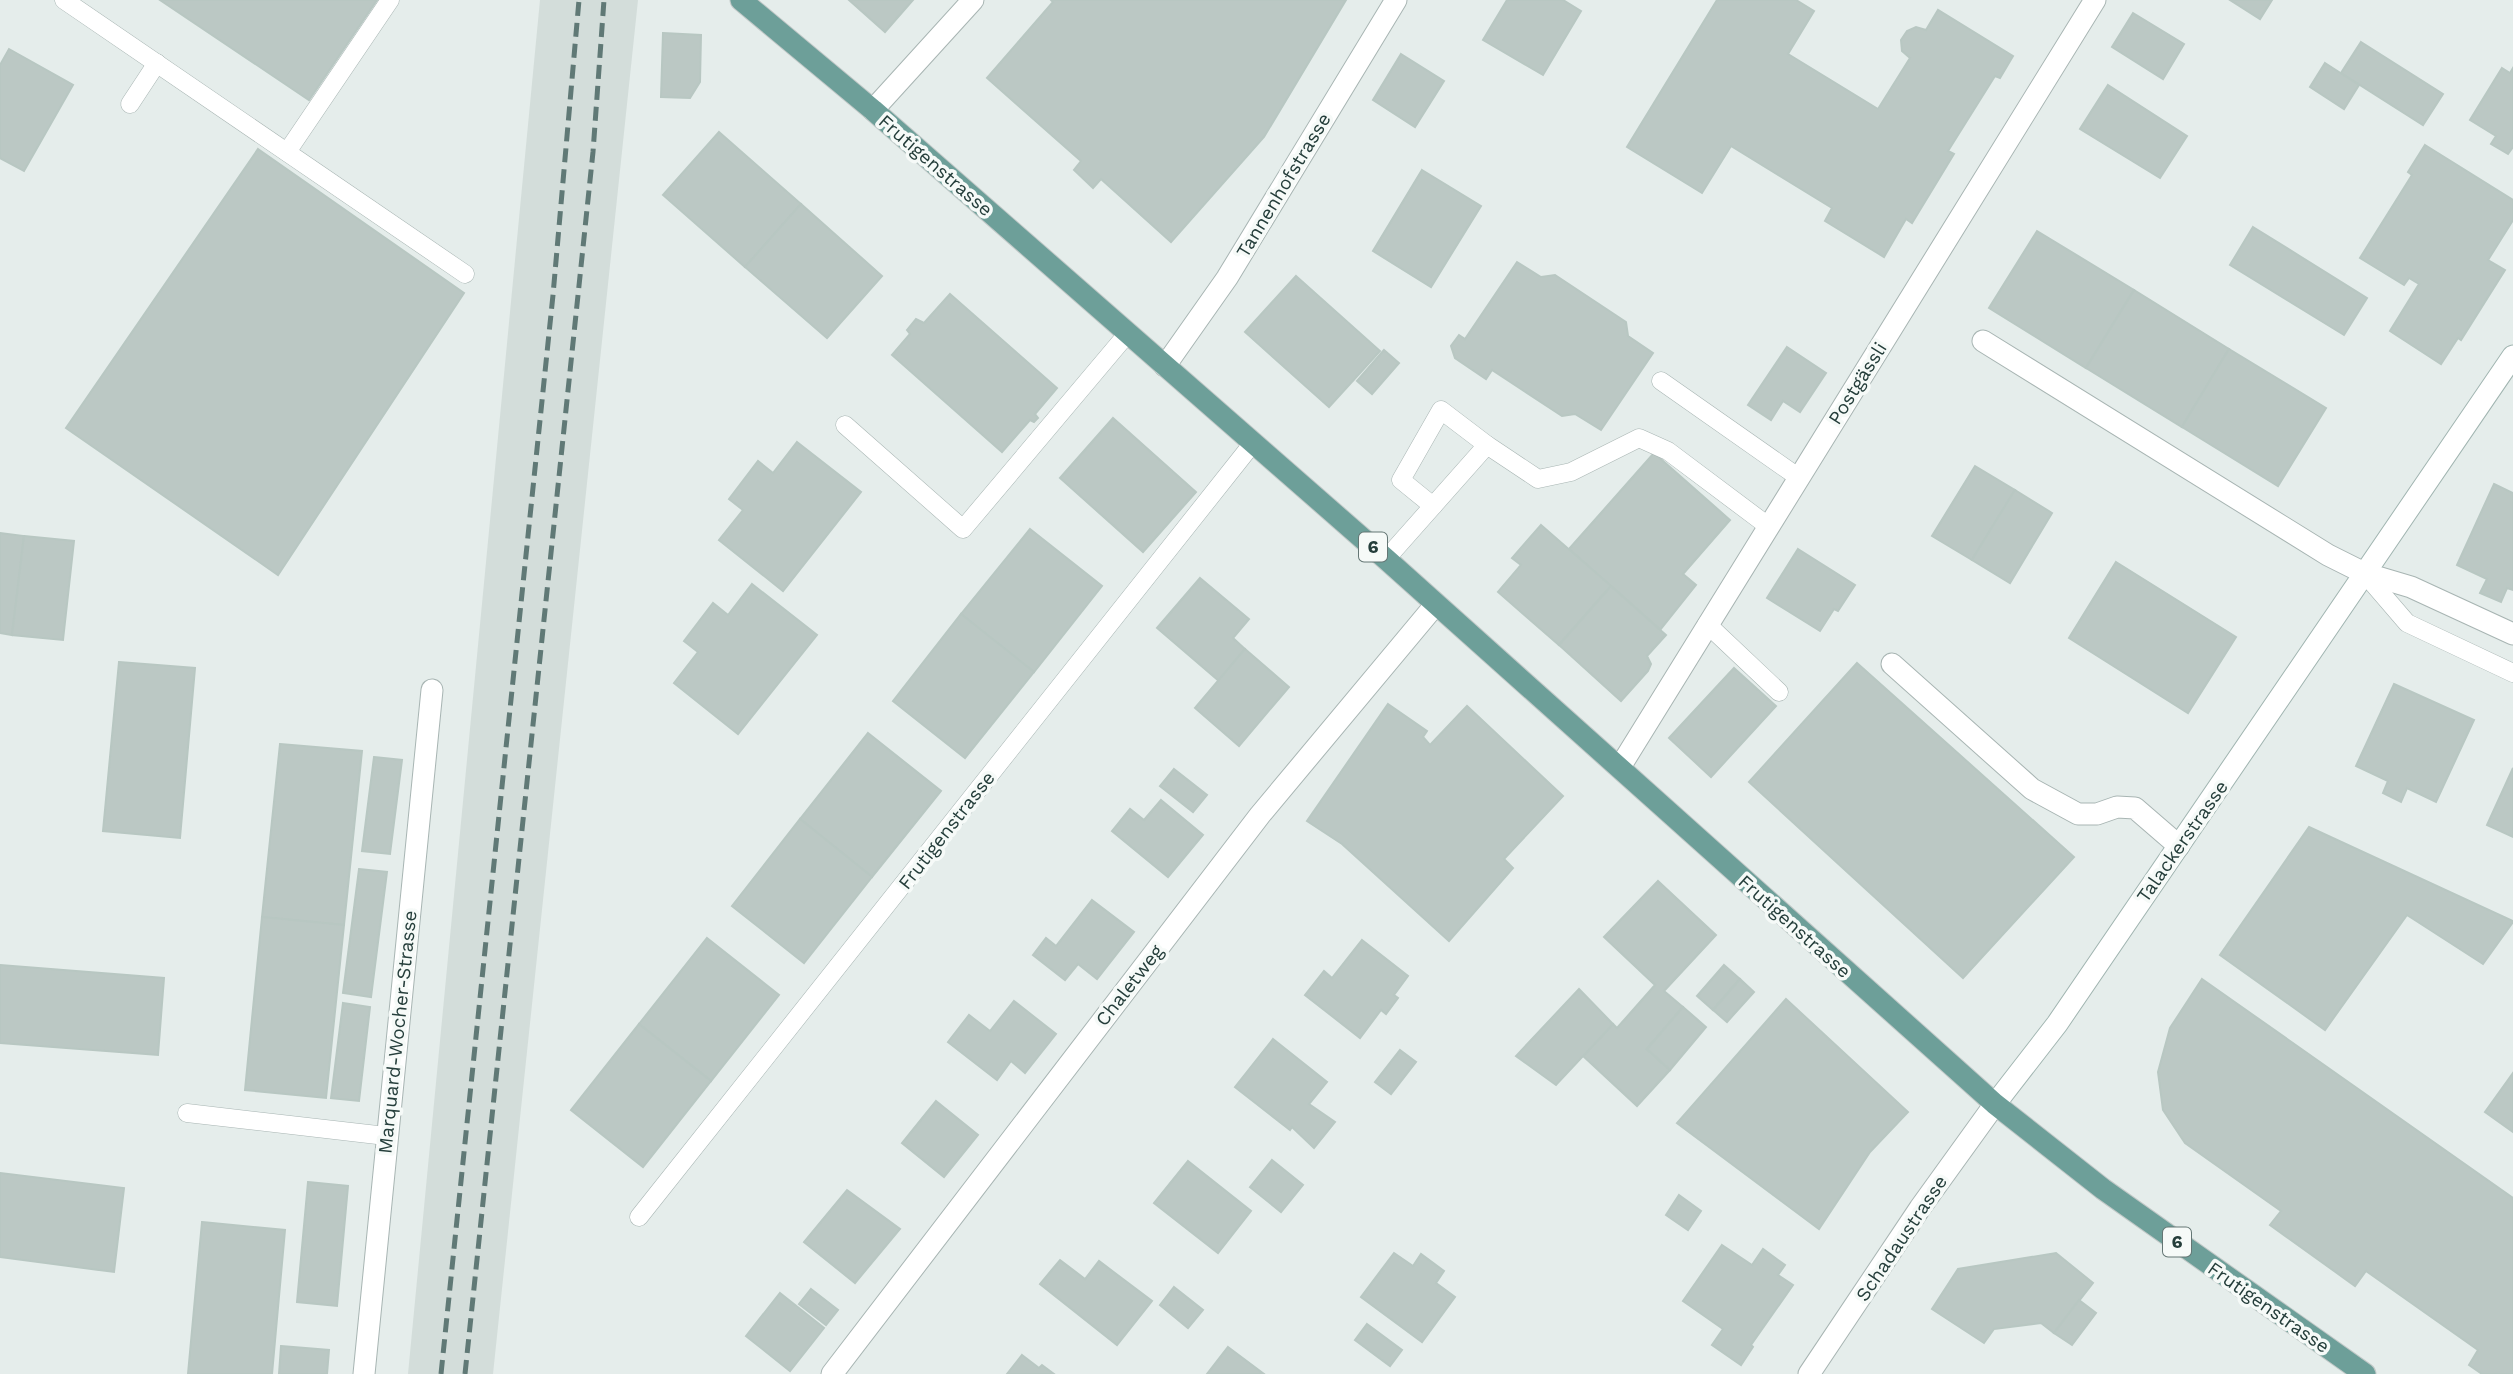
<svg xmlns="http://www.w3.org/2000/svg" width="2513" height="1374" font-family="'Work Sans',sans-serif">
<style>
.built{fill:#d3ddda}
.building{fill:#bbc8c4;stroke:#b8c7c2;stroke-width:2}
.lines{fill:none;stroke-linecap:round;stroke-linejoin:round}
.lane-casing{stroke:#a8b5b3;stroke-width:19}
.street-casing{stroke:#a8b5b3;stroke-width:23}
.secondary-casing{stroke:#a1b5b1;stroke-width:23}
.primary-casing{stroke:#c2c9c8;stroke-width:23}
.lane{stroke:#fff;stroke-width:18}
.street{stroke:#fff;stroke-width:21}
.secondary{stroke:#fff;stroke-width:21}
.primary{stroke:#6d9f99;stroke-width:21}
.rail{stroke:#607976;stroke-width:5;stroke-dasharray:14 7;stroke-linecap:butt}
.labels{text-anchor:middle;stroke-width:7;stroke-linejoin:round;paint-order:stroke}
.shield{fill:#f6faf8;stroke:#647674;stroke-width:2}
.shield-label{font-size:18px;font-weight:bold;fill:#253e3b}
.street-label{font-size:19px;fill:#253e3b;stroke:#f6faf8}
</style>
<rect width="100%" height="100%" fill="#e5edeb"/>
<!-- built -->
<polygon class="built" points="540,0 638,0 493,1374 408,1374"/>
<!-- building -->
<g class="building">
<polygon points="160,0 377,0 309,100"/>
<polygon points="849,0 913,0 885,32"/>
<polygon points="1051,0 1346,0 1264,137 1171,242 1101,179 1093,188 1074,170 1081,161 987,78 1053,2"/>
<polygon points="1507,0 1563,0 1581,11 1543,75 1483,40"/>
<polygon points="1717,0 1796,0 1814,11 1788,54 1878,109 1910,58 1902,51 1901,40 1907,31 1916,27 1926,30 1938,10 2013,56 2000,78 1995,76 1948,151 1954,154 1912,223 1906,219 1884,257 1825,221 1832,208 1731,146 1702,193 1627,147"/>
<polygon points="2230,0 2272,0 2260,19"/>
<polygon points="2133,13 2184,44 2163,79 2112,47"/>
<polygon points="663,33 701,35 700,82 690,98 661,97"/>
<polygon points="2361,42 2443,94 2423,125 2341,73"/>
<polygon points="9,49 73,85 24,171 0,158 0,65"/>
<polygon points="1401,54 1444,81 1415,127 1373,100"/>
<polygon points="2325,63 2359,85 2344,109 2310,87"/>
<polygon points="2502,68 2510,73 2513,68 2513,147 2508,154 2491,144 2496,136 2470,120"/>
<polygon points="2108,85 2187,136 2160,178 2080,129"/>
<polygon points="719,132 801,204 745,267 663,195"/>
<polygon points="2425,145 2513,200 2513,220 2488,260 2505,270 2461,340 2458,338 2441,364 2390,331 2419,284 2409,278 2404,285 2360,258 2412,175 2408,172"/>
<polygon points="258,149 464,293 278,575 66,428"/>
<polygon points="1422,170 1481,206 1431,287 1373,251"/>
<polygon points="801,204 882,276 827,338 745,267"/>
<polygon points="2253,227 2367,298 2344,335 2230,265"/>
<polygon points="2037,231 2134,290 2086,368 1989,308"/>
<polygon points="1517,262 1541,277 1555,275 1626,322 1628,336 1653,353 1601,430 1575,414 1562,416 1492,370 1486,379 1455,358 1451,346 1459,335 1465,339"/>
<polygon points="1296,276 1380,351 1329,407 1245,332"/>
<polygon points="2134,290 2229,349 2182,427 2086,368"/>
<polygon points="950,294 1057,388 1035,414 1038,418 1034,422 1030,420 1002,452 892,355 910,334 907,330 916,319 924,323"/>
<polygon points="1787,347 1826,373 1800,412 1783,401 1771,420 1748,405"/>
<polygon points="2229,349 2326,408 2278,486 2182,427"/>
<polygon points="1384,350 1399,363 1372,394 1357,381"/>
<polygon points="1113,418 1196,492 1143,552 1060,478"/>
<polygon points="797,442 861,492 783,591 719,540 743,510 729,499 758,461 773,473"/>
<polygon points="1654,453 1730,520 1683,574 1696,585 1660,630 1569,549"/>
<polygon points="1975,466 2015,490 1972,560 1932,536"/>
<polygon points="2494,484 2513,493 2513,590 2507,588 2501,602 2480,593 2487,579 2457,565"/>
<polygon points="2015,490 2052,513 2010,583 1972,560"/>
<polygon points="1541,525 1611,586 1559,645 1498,592 1521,565 1512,558"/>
<polygon points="1030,529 1102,586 1034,672 961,614"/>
<polygon points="0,533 24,536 12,635 0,633"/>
<polygon points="24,536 74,541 63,640 12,635"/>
<polygon points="1798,549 1855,585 1838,611 1834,609 1820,631 1767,598"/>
<polygon points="2116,562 2236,637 2188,713 2069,638"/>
<polygon points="1200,578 1249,619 1233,638 1245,649 1219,681 1157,628"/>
<polygon points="752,584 817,635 738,734 674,683 698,652 684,641 713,603 728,615"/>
<polygon points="1611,586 1666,635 1647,656 1651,664 1648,671 1621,701 1559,645"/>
<polygon points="961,614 1034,672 965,758 893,701"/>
<polygon points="1245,649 1289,687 1239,746 1195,708"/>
<polygon points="119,662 195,668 180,838 103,831"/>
<polygon points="1857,663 2074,857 1963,978 1749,782"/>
<polygon points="1734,668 1776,706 1711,777 1669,738"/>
<polygon points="2394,684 2474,720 2436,802 2407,788 2401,802 2383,793 2388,781 2356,766"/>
<polygon points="1388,704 1427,731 1423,737 1430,745 1467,706 1563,796 1504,859 1513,868 1449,941 1342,844 1307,821"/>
<polygon points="868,733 941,791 872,877 800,819"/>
<polygon points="280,744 362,751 344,925 262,917"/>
<polygon points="374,757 402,760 390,854 362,851"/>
<polygon points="2513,768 2513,837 2487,825"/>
<polygon points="1174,769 1207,795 1193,812 1160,786"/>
<polygon points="1161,800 1203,835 1168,877 1112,831 1130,809 1144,820"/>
<polygon points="800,819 872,877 804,963 732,906"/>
<polygon points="2309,827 2513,921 2513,922 2483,964 2407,915 2325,1030 2220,955"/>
<polygon points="359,869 387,872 371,997 343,993"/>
<polygon points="1658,881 1716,935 1664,991 1683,1007 1647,1049 1670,1070 1637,1106 1583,1056 1613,1024 1617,1028 1655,985 1604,937"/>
<polygon points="1092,900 1134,932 1097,979 1078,964 1065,980 1033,955 1046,938 1056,946"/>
<polygon points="262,917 344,925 326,1098 245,1090"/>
<polygon points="707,938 779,995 711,1081 639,1024"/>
<polygon points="1362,940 1408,976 1394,995 1398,998 1386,1014 1381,1010 1360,1038 1305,995 1324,971 1332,978"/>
<polygon points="0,965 164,978 158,1055 0,1043"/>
<polygon points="1724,965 1740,979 1713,1010 1697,996"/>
<polygon points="1740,979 1754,992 1727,1022 1713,1010"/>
<polygon points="2202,979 2513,1198 2513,1374 2482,1374 2469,1365 2478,1350 2366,1271 2355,1286 2270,1225 2281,1211 2185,1143 2163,1110 2158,1072 2170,1028"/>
<polygon points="1579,989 1613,1024 1556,1085 1516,1056"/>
<polygon points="1786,999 1908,1112 1870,1152 1819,1229 1677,1123"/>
<polygon points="1014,1001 1056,1034 1025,1073 1011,1061 997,1080 948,1042 969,1015 990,1031"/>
<polygon points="343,1003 370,1007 359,1101 331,1098"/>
<polygon points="1683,1007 1706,1027 1670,1070 1647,1049"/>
<polygon points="639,1024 711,1081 643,1167 571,1110"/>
<polygon points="1273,1039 1327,1082 1309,1104 1335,1122 1314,1148 1292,1127 1290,1130 1235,1087"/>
<polygon points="1400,1050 1416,1062 1391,1094 1375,1082"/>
<polygon points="2513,1073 2513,1132 2485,1112"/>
<polygon points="936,1101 978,1135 944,1177 902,1143"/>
<polygon points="1272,1160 1303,1185 1281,1212 1250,1187"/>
<polygon points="1188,1161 1251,1211 1218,1253 1154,1203"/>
<polygon points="0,1173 124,1188 114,1272 0,1257"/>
<polygon points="308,1182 348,1186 337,1306 297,1302"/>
<polygon points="847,1190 900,1229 855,1283 804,1242"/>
<polygon points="1679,1195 1701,1211 1688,1230 1666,1215"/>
<polygon points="202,1222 285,1230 272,1374 188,1374"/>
<polygon points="1722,1245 1752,1265 1763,1249 1785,1265 1778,1275 1793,1285 1751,1345 1753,1347 1741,1365 1712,1345 1723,1329 1683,1301"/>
<polygon points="1394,1253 1413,1266 1421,1254 1444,1271 1436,1283 1455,1297 1422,1342 1361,1297"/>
<polygon points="2056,1253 2093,1283 2054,1333 2041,1323 1994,1329 1984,1343 1932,1309 1958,1269"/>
<polygon points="1060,1260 1085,1279 1099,1261 1152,1301 1117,1345 1040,1284"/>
<polygon points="1174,1287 1203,1310 1188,1328 1160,1305"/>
<polygon points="811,1289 838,1310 826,1325 799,1304"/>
<polygon points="780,1293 824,1328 790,1371 746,1336"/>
<polygon points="2079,1300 2096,1313 2072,1345 2054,1333"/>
<polygon points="1367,1324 1402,1350 1390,1366 1355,1340"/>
<polygon points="281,1346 329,1350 327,1374 279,1374"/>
<polygon points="1228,1347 1264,1374 1207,1374"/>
<polygon points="1022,1355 1039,1368 1042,1365 1054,1374 1007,1374"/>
</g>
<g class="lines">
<!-- lane casing -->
<g class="lane-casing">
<g id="lane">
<polyline points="64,0 465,274"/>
<polyline points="130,104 157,63"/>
<polyline points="287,152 390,0"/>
<polyline points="1661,381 1798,477"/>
<polyline points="845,425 963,529 1128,333"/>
<polyline points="1433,506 1401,480 1441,410 1487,445"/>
<polyline points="1386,559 1487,445 1538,479 1571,472 1639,438 1668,451 1768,526"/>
<polyline points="2364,573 2407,623 2513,673"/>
<polyline points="1707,624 1779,692"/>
<polyline points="187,1113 386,1136"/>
<polyline points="639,1217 1253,443"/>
</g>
</g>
<!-- street casing -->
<g class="street-casing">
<g id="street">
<polyline points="873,110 973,0"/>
<polyline points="1983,341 2328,555 2364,573 2411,587 2513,634"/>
<polyline points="1165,366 1227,278 1396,0"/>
<polyline points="1892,664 2032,789 2078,814 2097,814 2117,807 2135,808 2179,846"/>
<polyline points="1620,767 2095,0"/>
<polyline points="364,1374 432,690"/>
<polyline points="832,1374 1260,815 1436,604"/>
<polyline points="1809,1374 1920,1208 1995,1104"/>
</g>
</g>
<!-- secondary casing -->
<g class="secondary-casing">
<polyline id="secondary" points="1995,1104 2057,1024 2513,356"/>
</g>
<!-- primary casing -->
<g class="primary-casing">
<polyline id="primary" points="741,0 873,110 1386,559 1995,1104 2103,1189 2365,1374"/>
</g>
<!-- lane -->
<use href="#lane" class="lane"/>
<!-- street -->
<use href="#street" class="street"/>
<!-- secondary -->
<use href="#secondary" class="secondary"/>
<!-- primary -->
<use href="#primary" class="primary"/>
<!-- rail -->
<g class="rail">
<polyline points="441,1374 553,295 579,0"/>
<polyline points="465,1374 593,152 604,0"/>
</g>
</g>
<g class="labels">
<!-- shield labels -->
<g class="shield">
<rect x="1359" y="532.5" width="28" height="29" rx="5"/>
<rect x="2163" y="1227.5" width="28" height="29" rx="5"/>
</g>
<g class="shield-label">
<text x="1373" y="553">6</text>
<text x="2177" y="1248">6</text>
</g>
<!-- street labels -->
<g class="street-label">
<text transform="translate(936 165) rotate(41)" y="7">Frutigenstrasse</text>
<text transform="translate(1283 185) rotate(-59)" y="7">Tannenhofstrasse</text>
<text transform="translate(1857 383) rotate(-58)" y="7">Postgässli</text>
<text transform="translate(946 830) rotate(-52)" y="7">Frutigenstrasse</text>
<text transform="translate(2182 841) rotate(-55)" y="7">Talackerstrasse</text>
<text transform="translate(1795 926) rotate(42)" y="7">Frutigenstrasse</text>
<text transform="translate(1129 985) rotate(-52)" y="7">Chaletweg</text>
<text transform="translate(397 1032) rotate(-84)" y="7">Marquard-Wocher-Strasse</text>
<text transform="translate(1901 1238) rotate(-56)" y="7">Schadaustrasse</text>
<text transform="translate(2269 1307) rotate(35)" y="7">Frutigenstrasse</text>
</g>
</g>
</svg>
